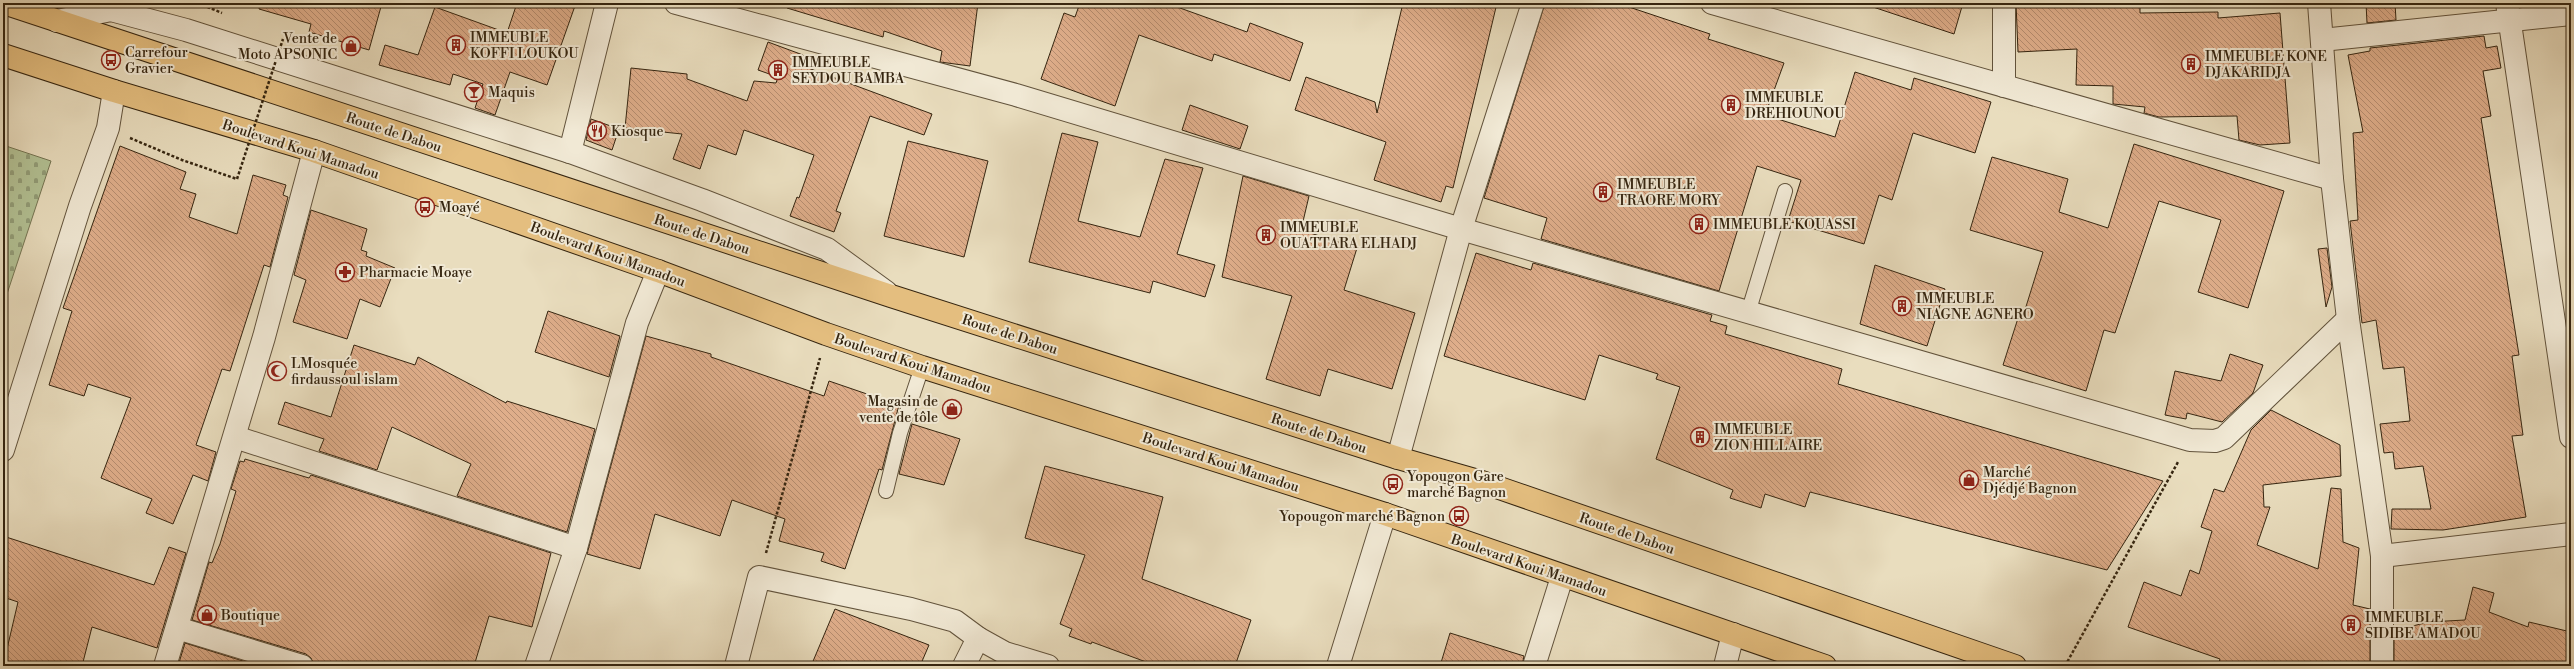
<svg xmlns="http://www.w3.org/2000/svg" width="2574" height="669" font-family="'Libre Bodoni',serif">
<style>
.cemetery{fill:url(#cemetery-stones);stroke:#747452}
.building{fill:url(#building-back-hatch);stroke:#352510}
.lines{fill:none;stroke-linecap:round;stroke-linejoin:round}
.service-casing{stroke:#62533c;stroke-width:16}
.minor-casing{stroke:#62533c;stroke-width:24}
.primary-casing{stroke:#352510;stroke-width:24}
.path{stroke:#352510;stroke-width:2.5;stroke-dasharray:3 2;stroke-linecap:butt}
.service{stroke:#f1e9d5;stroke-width:14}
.minor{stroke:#f1e9d5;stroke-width:22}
.primary{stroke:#e4be7f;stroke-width:22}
.path-bridge{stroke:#352510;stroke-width:2.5;stroke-dasharray:3 2;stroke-linecap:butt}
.labels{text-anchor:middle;stroke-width:4;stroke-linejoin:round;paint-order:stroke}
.poi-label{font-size:14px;fill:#352510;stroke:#f1e9d5;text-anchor:start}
.street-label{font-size:14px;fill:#352510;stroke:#f1e9d5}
</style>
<defs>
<pattern id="cemetery-stones" width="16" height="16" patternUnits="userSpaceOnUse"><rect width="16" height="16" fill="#b3c295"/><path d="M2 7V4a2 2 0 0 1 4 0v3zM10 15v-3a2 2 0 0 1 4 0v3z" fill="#929d78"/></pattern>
<pattern id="building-back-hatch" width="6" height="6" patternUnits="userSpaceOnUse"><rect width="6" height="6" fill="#dfae8b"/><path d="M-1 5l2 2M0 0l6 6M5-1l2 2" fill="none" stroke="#b68d70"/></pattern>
</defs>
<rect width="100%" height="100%" fill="#e9ddbe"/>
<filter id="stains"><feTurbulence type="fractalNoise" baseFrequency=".005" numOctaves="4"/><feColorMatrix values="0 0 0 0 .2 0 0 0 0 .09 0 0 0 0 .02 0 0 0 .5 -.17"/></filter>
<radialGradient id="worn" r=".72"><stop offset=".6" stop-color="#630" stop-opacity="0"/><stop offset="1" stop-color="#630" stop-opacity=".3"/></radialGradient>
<!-- cemetery -->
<polygon class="cemetery" points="3,145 51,161 3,306"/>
<!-- building -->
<g class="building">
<polygon points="260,3 382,3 369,50 309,32 311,24 259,9"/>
<polygon points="517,3 576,3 547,85 510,72 495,115 475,108 483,84 453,74 450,85 379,65 385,45 418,55 435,7 507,33"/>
<polygon points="788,3 978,3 970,66 940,62 942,51 884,31 883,37 787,8"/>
<polygon points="1080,3 1166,3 1247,32 1250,23 1303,43 1290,81 1214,54 1212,61 1139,35 1115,106 1041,79 1064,13 1075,17"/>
<polygon points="1403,3 1497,3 1453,188 1446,186 1441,202 1374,180 1386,142 1295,110 1306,77 1375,102 1377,113"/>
<polygon points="1545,3 1617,3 1710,34 1708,39 1784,63 1765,115 1835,137 1855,72 1911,90 1914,78 1991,102 1975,153 1913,133 1892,200 1879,195 1864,244 1788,221 1801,180 1757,166 1719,291 1541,239 1547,218 1484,198"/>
<polygon points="1874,3 1963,3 1954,34 1873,7"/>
<polygon points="2016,3 2140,3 2140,13 2218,12 2218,18 2280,13 2290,143 2260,145 2239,140 2237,116 2159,117 2144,113 2145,107 2113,104 2113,86 2076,85 2077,49 2018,52"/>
<polygon points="2366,3 2395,3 2396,20 2367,23"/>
<polygon points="2484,36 2486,48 2497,46 2501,68 2483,71 2491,116 2481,118 2519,355 2512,356 2523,435 2512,436 2526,517 2443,530 2391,529 2392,509 2431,509 2423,466 2395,469 2393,452 2384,453 2380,424 2410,421 2404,367 2383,369 2376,320 2362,323 2350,221 2358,220 2353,133 2363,132 2348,55 2370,51 2370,48"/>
<polygon points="768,42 803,55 800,65 932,114 924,135 870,116 836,211 841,213 834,232 790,216 797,197 799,198 814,155 744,130 736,155 708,145 700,169 673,159 682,134 625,128 631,68 687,74 687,79 747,101 754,81 776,83 778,77 758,70"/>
<polygon points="1190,105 1248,126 1240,149 1182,130"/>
<polygon points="591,119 619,129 612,150 586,140"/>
<polygon points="1062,133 1098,142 1078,221 1140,237 1165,159 1203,168 1177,254 1215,265 1205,297 1153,281 1150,293 1029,262"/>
<polygon points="908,141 988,161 964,257 884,236"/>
<polygon points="2134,144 2284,191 2248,308 2198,292 2221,220 2159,201 2115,333 2104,330 2086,391 2003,365 2020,312 2024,313 2043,252 1970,230 1992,157 2068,179 2059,212 2108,228"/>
<polygon points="120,146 186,172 180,189 196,194 189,217 237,234 253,175 286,185 283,195 288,197 270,267 264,265 230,371 222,369 196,445 216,452 208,481 193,475 173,524 146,513 152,499 101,478 131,398 88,384 84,396 49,385 72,311 63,308"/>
<polygon points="1243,176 1309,196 1301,230 1357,248 1344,290 1415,313 1392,389 1328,369 1320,396 1266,379 1292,296 1222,277"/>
<polygon points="311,210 367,229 361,250 367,252 366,256 395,268 380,307 360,299 347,339 293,322 306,280 294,275"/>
<polygon points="2327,248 2332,287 2326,307 2318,249"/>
<polygon points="1476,253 1531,270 1533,263 1712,315 1710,321 1727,326 1725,334 1842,369 1838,384 2163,481 2107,570 1810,492 1805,507 1765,494 1761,508 1730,498 1733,490 1656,459 1680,387 1656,379 1658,374 1599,355 1585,400 1444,356"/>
<polygon points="1875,265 1945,289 1927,346 1860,324"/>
<polygon points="548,311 620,336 609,377 535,352"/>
<polygon points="646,336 711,354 711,357 824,396 829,381 899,405 882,470 879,469 845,569 821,561 824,553 779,541 785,519 732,500 720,536 655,514 640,569 587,554"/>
<polygon points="354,345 415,365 418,357 506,403 507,401 595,429 567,532 457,496 471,464 392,427 377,470 319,451 324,439 278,424 285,402 331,417"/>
<polygon points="2230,354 2263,365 2253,393 2222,422 2187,413 2186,419 2165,415 2175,371 2221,381"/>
<polygon points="2271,410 2340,445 2341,476 2263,485 2264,507 2270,507 2257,545 2318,569 2331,488 2341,489 2343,542 2359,548 2353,605 2370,609 2370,666 2218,666 2220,659 2128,627 2144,582 2181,596 2190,570 2199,574 2212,531 2201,527 2214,489 2224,492 2251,430"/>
<polygon points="912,424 960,439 944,485 899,474"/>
<polygon points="245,459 309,478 311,475 551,553 532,627 489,616 474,666 314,666 311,658 306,654 192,620 209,562 212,563 220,544 236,491 231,489 240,461 244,462"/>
<polygon points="1045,466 1163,497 1142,579 1251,620 1235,666 1157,666 1092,642 1091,644 1069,636 1072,629 1060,624 1085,555 1025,538"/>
<polygon points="3,536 154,585 169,547 186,553 157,648 92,627 82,666 3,666 18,602 3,597"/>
<polygon points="2473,587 2494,593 2489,612 2528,627 2529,622 2571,632 2571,666 2394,666 2394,631 2428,622 2465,620"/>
<polygon points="835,609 929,645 920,666 811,666"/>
<polygon points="1450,633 1524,656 1522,666 1440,666"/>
<polygon points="185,643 259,666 178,666"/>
</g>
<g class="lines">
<!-- service casing -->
<g class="service-casing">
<g id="service">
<polyline points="1748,313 1785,191"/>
<polyline points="886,491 900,433 922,367"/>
</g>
</g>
<!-- minor casing -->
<g class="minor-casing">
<g id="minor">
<polyline points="676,3 1016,95 1461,229 2190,440 2215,441 2224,438 2348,319"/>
<polyline points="1712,3 2332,179"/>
<polyline points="2004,3 2004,86"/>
<polyline points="2319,3 2332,179 2348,319 2382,556 2382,666"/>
<polyline points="2507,3 2571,437"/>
<polyline points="57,21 111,10 186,30 570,152 702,200 827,249 886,292"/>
<polyline points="2322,40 2571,14"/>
<polyline points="570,152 607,3"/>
<polyline points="235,437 576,548"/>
<polyline points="3,450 80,206 108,128 114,91"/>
<polyline points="1398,458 1461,229 1533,3"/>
<polyline points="2382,556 2571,534"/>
<polyline points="177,628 302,666"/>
<polyline points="165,666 264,337 314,151"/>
<polyline points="536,666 576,548 637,323 658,271"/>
<polyline points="736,666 759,577 911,609 955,621 978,638 1005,653 1048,666"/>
<polyline points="964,666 978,638"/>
<polyline points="1338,666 1385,514"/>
<polyline points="1534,666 1562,577"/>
<polyline points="1725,666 1733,634"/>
</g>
</g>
<!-- primary casing -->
<g class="primary-casing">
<g id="primary">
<polyline points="4,3 891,296 1398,458 1482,482 2015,666"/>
<polyline points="3,55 114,91 314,151 658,271 826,334 922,367 1385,514 1825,666"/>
</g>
</g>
<!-- path -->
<g class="path">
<polyline points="198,3 222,13"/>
<polyline points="130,138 182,160 237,179"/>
<polyline points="766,553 820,358"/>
<polyline points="2065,666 2178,462"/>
</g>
<!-- service -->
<use href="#service" class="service"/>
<!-- minor -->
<use href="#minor" class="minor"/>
<!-- primary -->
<use href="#primary" class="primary"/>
<!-- path-bridge -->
<polyline class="path-bridge" points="237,179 283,39"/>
</g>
<!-- icons -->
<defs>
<g id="building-ring" transform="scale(1)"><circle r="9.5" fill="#f1e9d5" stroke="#8f2418" stroke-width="1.5"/><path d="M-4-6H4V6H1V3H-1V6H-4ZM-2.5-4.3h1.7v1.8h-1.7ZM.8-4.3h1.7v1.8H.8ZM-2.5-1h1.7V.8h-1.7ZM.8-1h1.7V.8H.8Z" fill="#8f2418"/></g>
<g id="shop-ring" transform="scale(1)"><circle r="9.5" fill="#f1e9d5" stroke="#8f2418" stroke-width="1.5"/><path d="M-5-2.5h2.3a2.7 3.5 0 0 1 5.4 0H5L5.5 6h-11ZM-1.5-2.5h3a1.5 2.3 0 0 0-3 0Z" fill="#8f2418"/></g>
<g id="bus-ring" transform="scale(1)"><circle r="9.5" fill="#f1e9d5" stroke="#8f2418" stroke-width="1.5"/><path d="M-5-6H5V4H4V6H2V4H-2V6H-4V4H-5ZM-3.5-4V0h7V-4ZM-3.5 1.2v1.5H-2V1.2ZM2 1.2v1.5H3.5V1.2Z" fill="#8f2418"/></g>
<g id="bar-ring" transform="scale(1)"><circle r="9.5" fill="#f1e9d5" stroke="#8f2418" stroke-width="1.5"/><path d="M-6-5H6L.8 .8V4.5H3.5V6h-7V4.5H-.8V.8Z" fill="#8f2418"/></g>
<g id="restaurant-ring" transform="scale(1)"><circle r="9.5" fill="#f1e9d5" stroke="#8f2418" stroke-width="1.5"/><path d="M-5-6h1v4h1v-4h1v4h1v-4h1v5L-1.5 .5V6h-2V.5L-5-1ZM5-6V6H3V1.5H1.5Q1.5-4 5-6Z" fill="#8f2418"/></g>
<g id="pharmacy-ring" transform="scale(1)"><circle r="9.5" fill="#f1e9d5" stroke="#8f2418" stroke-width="1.5"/><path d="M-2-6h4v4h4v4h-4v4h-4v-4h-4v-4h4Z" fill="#8f2418"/></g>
<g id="mosque-ring" transform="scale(1)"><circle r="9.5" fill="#f1e9d5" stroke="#8f2418" stroke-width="1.5"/><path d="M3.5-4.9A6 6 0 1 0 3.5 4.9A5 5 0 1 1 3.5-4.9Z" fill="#8f2418"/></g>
</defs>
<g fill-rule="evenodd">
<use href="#building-ring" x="456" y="45"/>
<use href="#shop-ring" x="351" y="46"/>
<use href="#bus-ring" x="111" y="60"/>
<use href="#building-ring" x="2191" y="64"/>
<use href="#building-ring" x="778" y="70"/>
<use href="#bar-ring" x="474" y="92"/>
<use href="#building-ring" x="1731" y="105"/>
<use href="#restaurant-ring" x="597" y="131"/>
<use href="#building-ring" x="1603" y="192"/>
<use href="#bus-ring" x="425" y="207"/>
<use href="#building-ring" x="1699" y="224"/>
<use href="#building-ring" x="1266" y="235"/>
<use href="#pharmacy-ring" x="345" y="272"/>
<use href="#building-ring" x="1902" y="306"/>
<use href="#mosque-ring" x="277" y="371"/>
<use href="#shop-ring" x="952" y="409"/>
<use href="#building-ring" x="1700" y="437"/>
<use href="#shop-ring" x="1969" y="480"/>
<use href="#bus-ring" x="1393" y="484"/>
<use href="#bus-ring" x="1459" y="516"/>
<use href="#shop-ring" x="207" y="615"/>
<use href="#building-ring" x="2351" y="625"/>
</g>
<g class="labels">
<!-- poi labels -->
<g class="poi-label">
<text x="470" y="42">IMMEUBLE<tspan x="470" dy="16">KOFFI LOUKOU</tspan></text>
<text x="337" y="43" text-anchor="end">Vente de<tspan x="337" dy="16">Moto APSONIC</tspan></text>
<text x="125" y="57">Carrefour<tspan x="125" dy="16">Gravier</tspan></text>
<text x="2205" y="61">IMMEUBLE KONE<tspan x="2205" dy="16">DJAKARIDJA</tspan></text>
<text x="792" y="67">IMMEUBLE<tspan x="792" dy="16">SEYDOU BAMBA</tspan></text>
<text x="488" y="97">Maquis</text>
<text x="1745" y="102">IMMEUBLE<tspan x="1745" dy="16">DREHIOUNOU</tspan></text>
<text x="611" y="136">Kiosque</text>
<text x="1617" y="189">IMMEUBLE<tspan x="1617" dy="16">TRAORE MORY</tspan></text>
<text x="439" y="212">Moayé</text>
<text x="1713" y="229">IMMEUBLE KOUASSI</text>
<text x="1280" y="232">IMMEUBLE<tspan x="1280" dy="16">OUATTARA ELHADJ</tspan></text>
<text x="359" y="277">Pharmacie Moaye</text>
<text x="1916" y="303">IMMEUBLE<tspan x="1916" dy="16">NIAGNE AGNERO</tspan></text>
<text x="291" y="368">LMosquée<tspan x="291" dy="16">firdaussoul islam</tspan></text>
<text x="938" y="406" text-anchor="end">Magasin de<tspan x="938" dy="16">vente de tôle</tspan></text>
<text x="1714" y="434">IMMEUBLE<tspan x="1714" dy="16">ZION HILLAIRE</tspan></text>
<text x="1983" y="477">Marché<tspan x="1983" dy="16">Djédjé Bagnon</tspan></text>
<text x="1407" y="481">Yopougon Gare<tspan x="1407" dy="16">marché Bagnon</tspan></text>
<text x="1445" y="521" text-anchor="end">Yopougon marché Bagnon</text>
<text x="221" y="620">Boutique</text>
<text x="2365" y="622">IMMEUBLE<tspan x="2365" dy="16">SIDIBE AMADOU</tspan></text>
</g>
<!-- street labels -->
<g class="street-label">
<text transform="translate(394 132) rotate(18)" y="5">Route de Dabou</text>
<text transform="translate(301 149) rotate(18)" y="5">Boulevard Koui Mamadou</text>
<text transform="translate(702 234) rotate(18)" y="5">Route de Dabou</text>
<text transform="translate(608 254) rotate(20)" y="5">Boulevard Koui Mamadou</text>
<text transform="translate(1010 334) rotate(18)" y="5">Route de Dabou</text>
<text transform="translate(913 363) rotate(18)" y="5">Boulevard Koui Mamadou</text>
<text transform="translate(1319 433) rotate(18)" y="5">Route de Dabou</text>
<text transform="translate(1221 462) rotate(18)" y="5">Boulevard Koui Mamadou</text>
<text transform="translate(1627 533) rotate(19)" y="5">Route de Dabou</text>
<text transform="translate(1529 565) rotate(19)" y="5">Boulevard Koui Mamadou</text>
</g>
</g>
<!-- margin -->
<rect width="2574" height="669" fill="none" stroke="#e9ddbe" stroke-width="16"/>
<rect x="4" y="4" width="2566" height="661" fill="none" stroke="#352510" stroke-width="2"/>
<rect x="8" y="8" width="2558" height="653" fill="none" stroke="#352510"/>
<rect width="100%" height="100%" filter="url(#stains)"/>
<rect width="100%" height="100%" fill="url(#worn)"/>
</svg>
